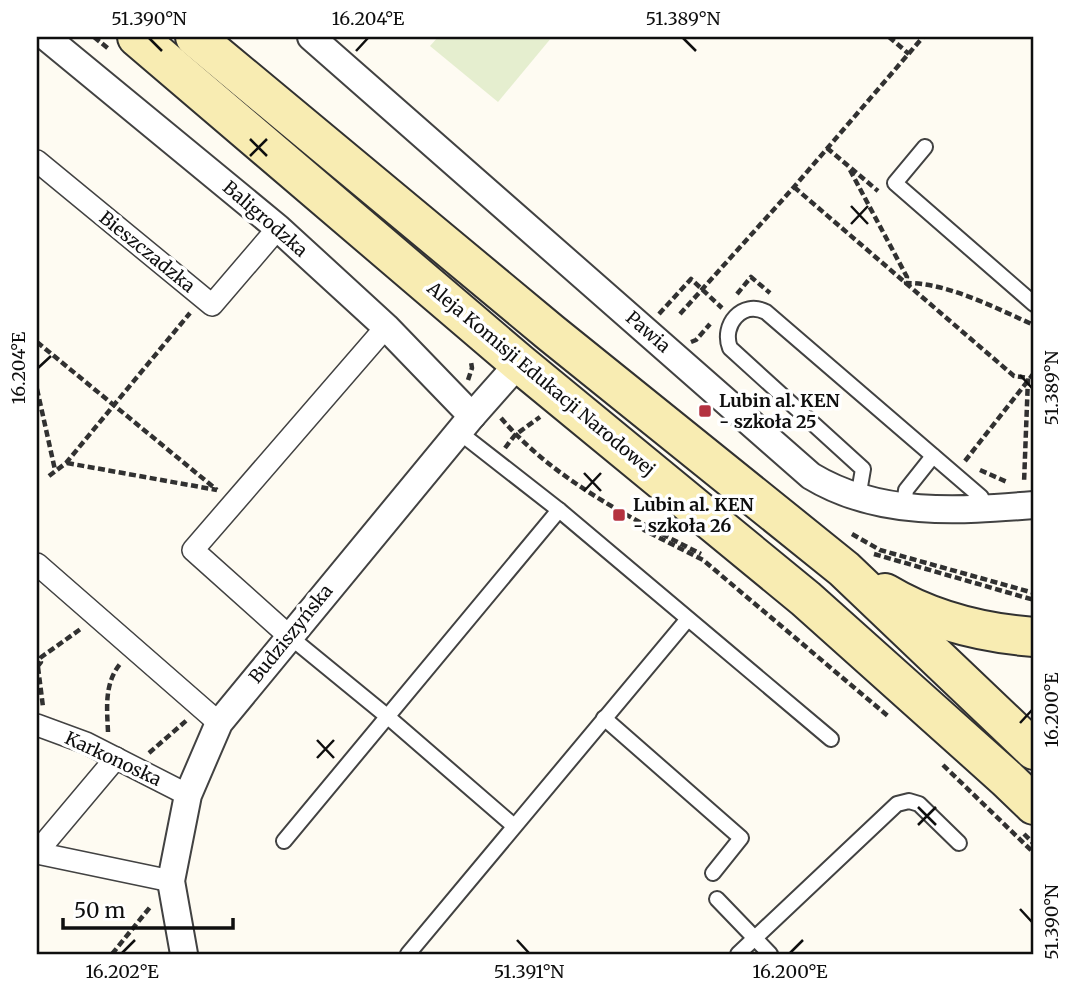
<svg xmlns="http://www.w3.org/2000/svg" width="1071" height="991" font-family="Merriweather,serif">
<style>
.pitch{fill:#e5eecf}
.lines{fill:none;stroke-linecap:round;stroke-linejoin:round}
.service-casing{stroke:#424242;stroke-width:18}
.pedestrian-casing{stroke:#424242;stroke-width:24}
.minor-casing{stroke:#424242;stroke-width:30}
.secondary-casing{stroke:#313131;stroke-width:42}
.path{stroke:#313131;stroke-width:4.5;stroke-dasharray:7 3.5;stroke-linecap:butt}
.service{stroke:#fff;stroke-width:14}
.pedestrian{stroke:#fff;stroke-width:21}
.minor{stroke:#fff;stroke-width:26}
.secondary{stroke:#f8ecb2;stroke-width:38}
.ticks{fill:none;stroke:#0f0f0f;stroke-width:2.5}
.poi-dot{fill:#b43240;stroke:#fff;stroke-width:2.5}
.labels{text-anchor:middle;stroke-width:7;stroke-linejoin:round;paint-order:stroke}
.street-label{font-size:18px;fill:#0f0f0f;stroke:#fff}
.poi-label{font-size:18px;font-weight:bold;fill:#0f0f0f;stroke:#fff;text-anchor:start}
.neatline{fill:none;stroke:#0f0f0f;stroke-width:2.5}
.ticks-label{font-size:18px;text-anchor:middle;fill:#0f0f0f}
</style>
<rect width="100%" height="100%" fill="#fefbf2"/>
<!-- pitch -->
<polygon class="pitch" points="438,37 552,37 498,102 430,46"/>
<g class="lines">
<!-- service casing -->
<g class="service-casing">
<g id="service">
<polyline points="925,147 895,183 1034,304"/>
<polyline points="459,432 559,510 831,739"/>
<path d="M858 498 863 469 730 348C721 325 742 300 766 312L981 497 985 509"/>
<polyline points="904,507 906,490 933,456"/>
<polyline points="289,636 388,717 514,826"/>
<polyline points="604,718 741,838 713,873"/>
<polyline points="284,841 559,510"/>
<polyline points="717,899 770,954"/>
<polyline points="408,954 687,620"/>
<polyline points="738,954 897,804 909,801 919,804 959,843"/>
</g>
</g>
<!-- pedestrian casing -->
<g class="pedestrian-casing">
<g id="pedestrian">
<polyline points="37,161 212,305 278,228"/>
<polyline points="37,564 219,723"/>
<polyline points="289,636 193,550 386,327"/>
<polyline points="37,725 86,743 188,795"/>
<polyline points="37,852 116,758"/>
<polyline points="37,853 171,881"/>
</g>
</g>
<!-- minor casing -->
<g class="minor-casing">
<g id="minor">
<polyline points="46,37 278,228 386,327 472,416"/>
<path d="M311 37 811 476C879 517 958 511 1034 505"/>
<polyline points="184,954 171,881 188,795 219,723 472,416 519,363"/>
</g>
</g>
<!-- secondary casing -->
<g class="secondary-casing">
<g id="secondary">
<polyline points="137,37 519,363 806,599 1007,779 1034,805"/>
<polyline points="195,37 551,333 844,569 1034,750"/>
<path d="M885 593C930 620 982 633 1034 637"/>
</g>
</g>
<!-- path -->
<g class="path">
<polyline points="94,37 110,50"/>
<polyline points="889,37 909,54"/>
<polyline points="827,148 878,191"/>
<path d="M850 170 907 277 906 283C949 283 995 308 1034 325"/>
<polyline points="794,187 1014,376 1028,378 1024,483"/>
<polyline points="737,294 751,277 770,293"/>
<polyline points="659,314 691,279 722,308"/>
<polyline points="680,314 794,187 923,37"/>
<polyline points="37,342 217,490"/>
<polyline points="691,342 696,340 710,324"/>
<polyline points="468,380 472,368 471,362"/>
<polyline points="37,389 55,470"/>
<path d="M501 418C553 479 630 518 701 554"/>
<polyline points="505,448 515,435 540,417"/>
<polyline points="965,461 1034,373"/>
<polyline points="67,463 217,490"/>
<polyline points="980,470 1007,482"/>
<polyline points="49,476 66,463 190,313"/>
<polyline points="645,526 644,530 703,560 889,717"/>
<polyline points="852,534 880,550 1034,593"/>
<polyline points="874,554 1034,600"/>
<polyline points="37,667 41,662 40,658 82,628"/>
<polyline points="38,667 43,707"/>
<path d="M108 732C107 708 104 684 120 664"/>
<polyline points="149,753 187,720"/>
<polyline points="943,765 1034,853"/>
<polyline points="1024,834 1034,844"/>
<polyline points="112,954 151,906"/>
</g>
<!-- service -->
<use href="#service" class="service"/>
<!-- pedestrian -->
<use href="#pedestrian" class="pedestrian"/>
<!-- minor -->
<use href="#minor" class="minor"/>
<!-- secondary -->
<use href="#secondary" class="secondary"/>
</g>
<!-- ticks -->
<path class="ticks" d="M149 38 162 51M683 38 696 51M356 51 368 38M250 139 267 156M250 156 267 139M851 206 868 224M851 224 868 206M38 368 51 356M1020 375 1032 388M584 473 601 491M584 491 601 473M1020 723 1032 710M317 740 334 758M317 758 334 740M918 807 936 825M918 825 936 807M1020 909 1032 922M517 940 529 953M122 953 135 940M790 953 803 940"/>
<!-- markers -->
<g class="poi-dot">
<rect x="698" y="404" width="14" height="14" rx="3.5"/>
<rect x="612" y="508" width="14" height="14" rx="3.5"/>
</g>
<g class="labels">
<!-- street labels -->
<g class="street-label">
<text transform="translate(265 219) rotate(41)" y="6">Baligrodzka</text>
<text transform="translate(147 252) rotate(39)" y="6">Bieszczadzka</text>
<text transform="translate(648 332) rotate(41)" y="6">Pawia</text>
<text transform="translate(541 379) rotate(40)" y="6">Aleja Komisji Edukacji Narodowej</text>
<text transform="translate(291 634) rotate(-51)" y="6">Budziszyńska</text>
<text transform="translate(113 759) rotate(25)" y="6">Karkonoska</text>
</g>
<!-- poi labels -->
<g class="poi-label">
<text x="719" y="407">Lubin al. KEN<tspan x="719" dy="21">- szkoła 25</tspan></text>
<text x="633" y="511">Lubin al. KEN<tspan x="633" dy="21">- szkoła 26</tspan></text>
</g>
</g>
<!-- border -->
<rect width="1071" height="991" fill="none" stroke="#ffffff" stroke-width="77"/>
<!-- scale -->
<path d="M63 918v10h170v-10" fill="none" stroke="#0f0f0f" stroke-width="3.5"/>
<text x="74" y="918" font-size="21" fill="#0f0f0f" stroke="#ffffff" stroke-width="5" paint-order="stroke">50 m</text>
<rect x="38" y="38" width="994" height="915" class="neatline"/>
<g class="ticks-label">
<text x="149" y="25">51.390°N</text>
<text x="368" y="25">16.204°E</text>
<text x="683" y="25">51.389°N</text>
<text transform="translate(19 368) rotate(-90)" y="6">16.204°E</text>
<text transform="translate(1052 388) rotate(-90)" y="6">51.389°N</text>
<text transform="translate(1052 710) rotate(-90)" y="6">16.200°E</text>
<text transform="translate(1052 922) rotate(-90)" y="6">51.390°N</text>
<text x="122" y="978">16.202°E</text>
<text x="529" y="978">51.391°N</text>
<text x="790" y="978">16.200°E</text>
</g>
</svg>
